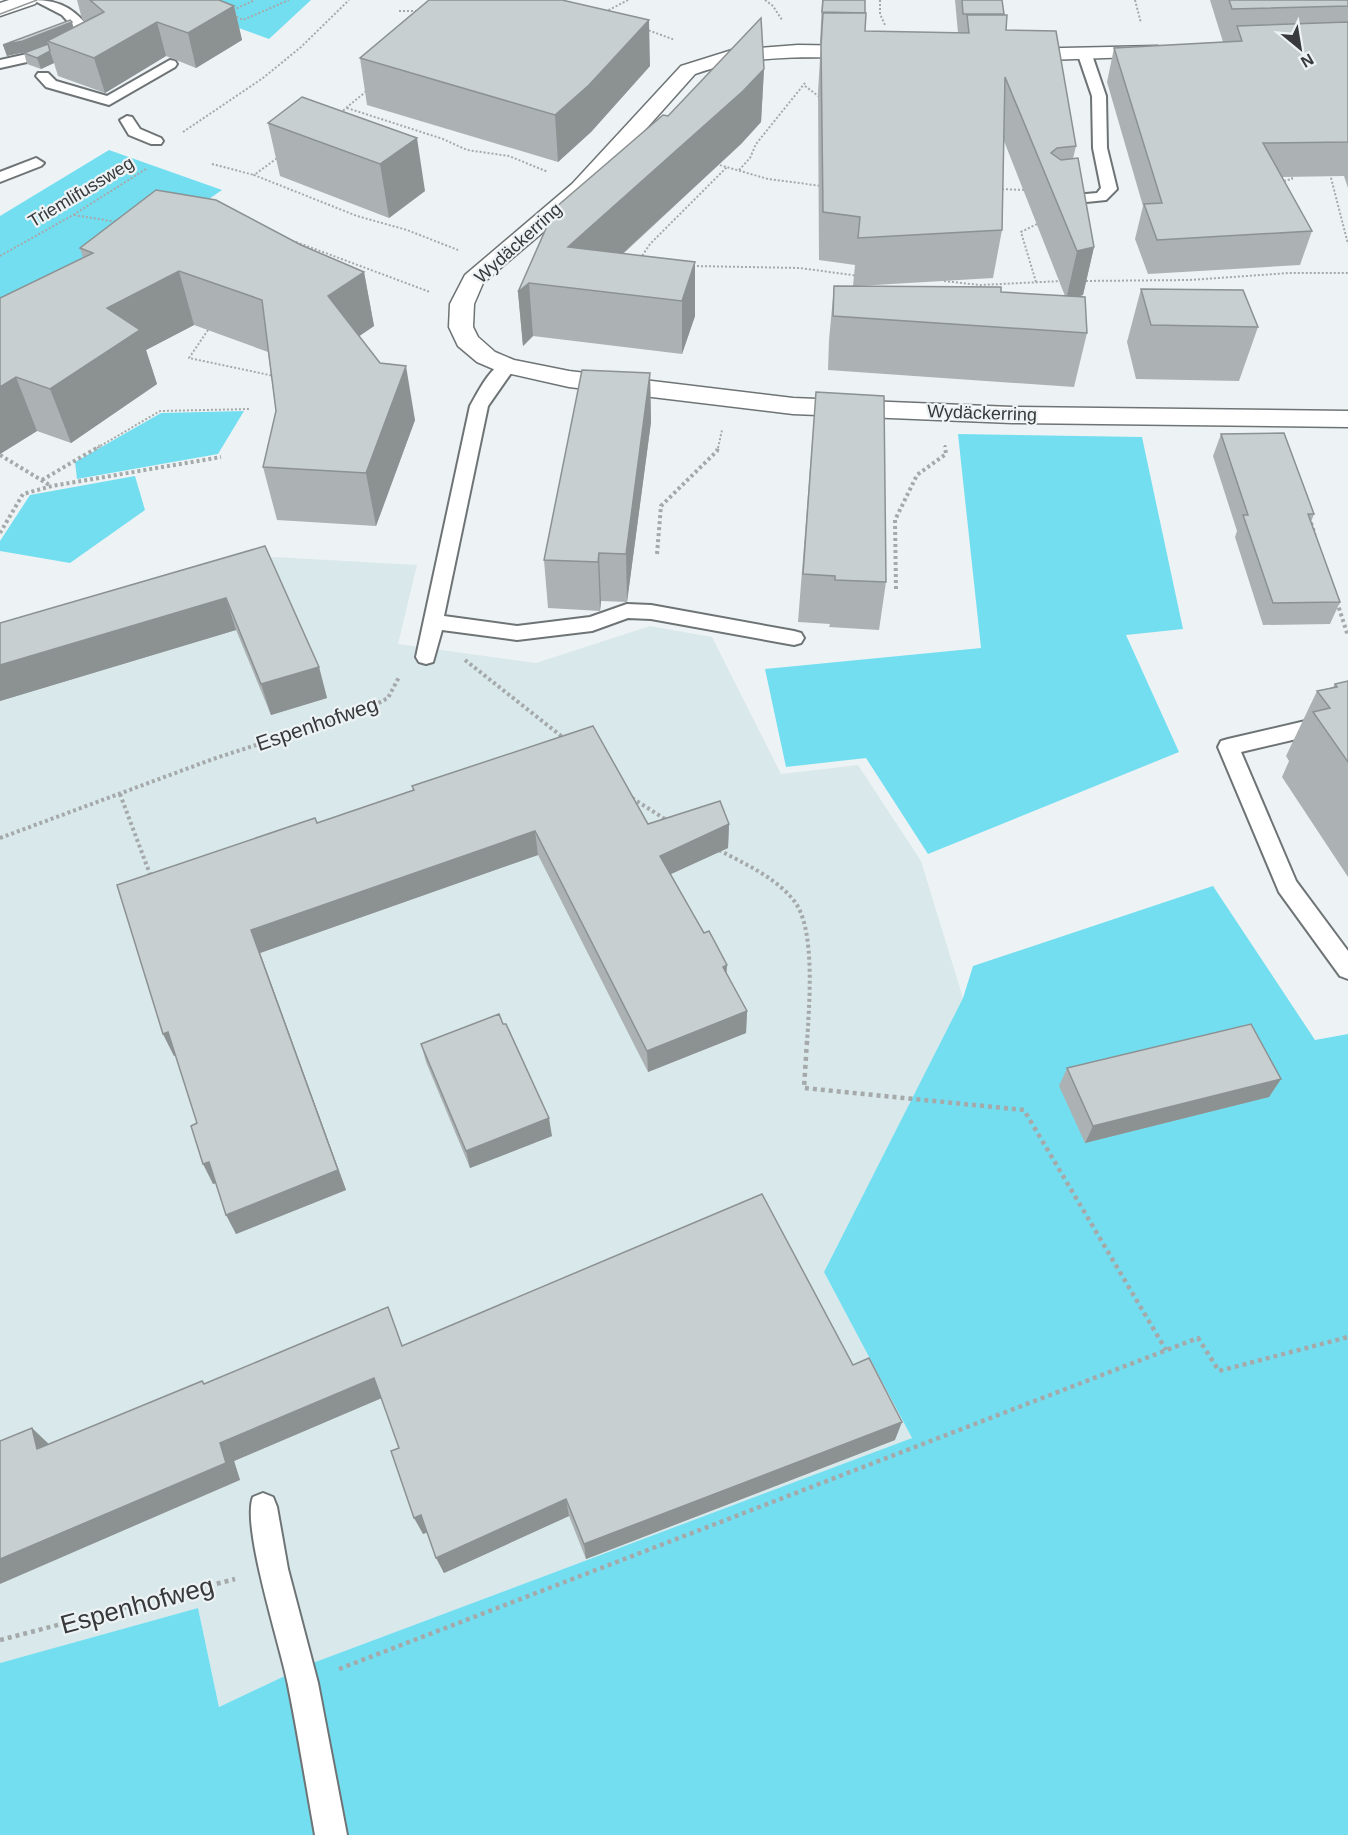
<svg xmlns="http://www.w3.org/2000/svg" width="1348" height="1835" font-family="Helvetica,sans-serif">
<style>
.built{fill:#d9e8eb}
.green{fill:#74def1}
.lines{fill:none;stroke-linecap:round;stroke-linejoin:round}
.service-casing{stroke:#6e7475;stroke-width:4}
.minor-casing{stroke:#6e7475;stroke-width:3}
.secondary-casing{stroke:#6e7475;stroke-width:3}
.path-far2{stroke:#a5a9aa;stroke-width:2;stroke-dasharray:2 2;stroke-linecap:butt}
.path-far1{stroke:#a5a9aa;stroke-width:4;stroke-dasharray:3 3;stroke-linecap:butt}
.path{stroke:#a5a9aa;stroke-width:4.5;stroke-dasharray:4 4;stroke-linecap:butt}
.service{fill:#fff;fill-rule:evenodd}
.minor{fill:#fff;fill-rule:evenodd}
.secondary{fill:#fff;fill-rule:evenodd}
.tram{stroke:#949899;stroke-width:1.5}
.wall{fill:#acb2b3;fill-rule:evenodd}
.shaded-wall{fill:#8c9192}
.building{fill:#c8cfd0;stroke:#8c9192;stroke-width:1.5}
.labels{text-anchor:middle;stroke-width:4.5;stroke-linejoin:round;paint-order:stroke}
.far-street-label{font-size:18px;fill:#37393a;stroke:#edf3f4}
.street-label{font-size:21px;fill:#37393a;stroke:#edf3f4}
.near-street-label{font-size:26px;fill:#37393a;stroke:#edf3f4}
</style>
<rect width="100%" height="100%" fill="#edf3f4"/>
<!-- built -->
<polygon class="built" points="274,557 417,565 398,644 536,663 650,626 712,637 781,774 858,765 921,861 963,998 824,1272 912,1438 310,1664 219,1707 198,1608 0,1663 0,637"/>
<!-- green -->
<g class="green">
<polygon points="162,0 311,0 269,39"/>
<polygon points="109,150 222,190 0,343 0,216"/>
<polygon points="244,411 218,454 77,479 75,462 161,413"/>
<polygon points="958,434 1142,437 1183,629 1126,635 1179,752 928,854 866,758 786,767 765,669 981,648"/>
<polygon points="135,476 145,510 70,563 0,551 0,541 30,495"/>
<polygon points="1213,886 1315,1040 1348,1034 1348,1835 0,1835 0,1663 198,1608 219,1707 310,1664 912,1438 824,1272 963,998 973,966"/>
</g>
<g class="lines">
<!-- service casing -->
<g class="service-casing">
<g id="service">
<path d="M33 0C63 0 77 11 95 35L93 38 36 60 0 68V60L27 54 79 34 62 15Z"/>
<polygon points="1085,51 1092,55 1106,96 1107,148 1117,189 1106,200 1057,205 1052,203 1049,200 1052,197 1097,193 1101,188 1093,148 1092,96 1078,55"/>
<polygon points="170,60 175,61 177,64 175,67 109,105 46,87 36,76 38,73 48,73 56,81 107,96"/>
<polygon points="127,116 132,117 140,129 161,138 163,141 161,144 151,144 129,135 120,120"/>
<polygon points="36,158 44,163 41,166 0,182 0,172"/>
<path d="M507 361 513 362 516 366 488 406 444 616 517 626 590 617 627 604 651 605 794 631 801 633 804 638 801 643 794 645 651 619 628 618 592 631 517 640 442 630 433 662 426 664 419 662 416 657 470 406C478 392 491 365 507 361Z"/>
<polygon points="1348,711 1348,727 1241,752 1296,881 1348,951 1348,979 1340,976 1279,892 1218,747 1221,741 1228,739"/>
<path d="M263 1493 273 1497 277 1507 288 1569 318 1683 347 1835H315C306 1785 298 1735 288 1685 281 1648 241 1526 253 1497Z"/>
</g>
</g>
<!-- minor casing -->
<g class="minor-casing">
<g id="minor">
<path d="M798 45 866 46 873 48 876 52 873 56 866 58C807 57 751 54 695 74L588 194 483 283 474 304 473 327 478 337 495 352 514 360 569 371 793 398 1012 407 1348 411V427L1012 423 793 414 569 387 498 371 477 362 458 346 449 327 450 304 465 275 572 184 681 66 732 50Z"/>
<polygon points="1157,46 1164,48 1167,52 1164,56 1014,61 1007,59 1004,55 1007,51 1014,49"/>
</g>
</g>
<!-- secondary casing -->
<g class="secondary-casing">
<polygon id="secondary" points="9,0 38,0 35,4 0,16 0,3"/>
</g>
<!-- path-far2 -->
<g class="path-far2">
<polyline points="765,0 773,6 782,20"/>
<polyline points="880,0 880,14 885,25"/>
<polyline points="1135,0 1141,23"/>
<polyline points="233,10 255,0"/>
<polyline points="399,11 419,11"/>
<polyline points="605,12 628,0"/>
<polyline points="233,15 243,20 289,0"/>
<polyline points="645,29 675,40"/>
<polyline points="805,86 821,98"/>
<polyline points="347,108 443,139 467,150 509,156 548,172"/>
<polyline points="340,113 369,89"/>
<polyline points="183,132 263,78 301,47 349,0"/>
<polyline points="280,156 254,175 357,216 407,230 458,250"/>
<polyline points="212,164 254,175"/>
<polyline points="716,164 768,179 822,186"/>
<polyline points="739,170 750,158 756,144 805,83"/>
<polyline points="1330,174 1348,244"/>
<polyline points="1280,182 1292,179 1292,172"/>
<polyline points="998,189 1026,190"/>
<polyline points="74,215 117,222"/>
<polyline points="296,242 430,292"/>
<polyline points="0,256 73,215 146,169"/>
<polyline points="640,259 650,244 727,167"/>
<polyline points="693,266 800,268 859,276"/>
<polyline points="944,281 980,285 1062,281"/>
<polyline points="1082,281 1190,280 1289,273 1348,273"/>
<polyline points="1036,282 1021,232 1039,223"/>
<polyline points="208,330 189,358 274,376"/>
<polyline points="945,445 945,448"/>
<polyline points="97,448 160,411 250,409"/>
<polyline points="718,448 722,430"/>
</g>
<!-- path-far1 -->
<g class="path-far1">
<polyline points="0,455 51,486"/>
<polyline points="42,480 100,446"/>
<polyline points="1309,517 1315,535"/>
<polyline points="0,533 23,494 52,486 221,457"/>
<polyline points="657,554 661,506 717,451 718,446"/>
<polyline points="896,589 895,520 917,475 946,454 945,446"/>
<polyline points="1337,602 1348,636"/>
<polyline points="465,660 565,739"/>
<polyline points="120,794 151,877"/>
<polyline points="632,798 668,821"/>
<polyline points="0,838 213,759 367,709 388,698 399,677"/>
<path d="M719 850C745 864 777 878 795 902 816 931 809 1007 807 1043"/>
</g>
<!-- path -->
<g class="path">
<polyline points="807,1041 804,1088 1024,1110 1166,1350"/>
<polyline points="0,1640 235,1579"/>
<polyline points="339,1669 1198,1338 1219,1371 1348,1337"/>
</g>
<!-- service -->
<use href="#service" class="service"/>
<!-- minor -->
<use href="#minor" class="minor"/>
<!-- secondary -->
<use href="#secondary" class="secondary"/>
<!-- tram -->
<polyline class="tram" points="0,14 37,0"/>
</g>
<!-- wall -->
<g class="wall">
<polygon points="77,0 219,0 234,6 242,40 196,68 166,56 105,93 58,76 54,63 41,69 27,64 24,53 48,44 7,56 3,45 74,28 85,22 82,19"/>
<path d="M822 0H865V31L958 33 955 0H1002L1006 30 1076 146 1073 159 1094 247 1083 295 1077 297 1087 333 1074 387 828 370 829 340 834 286H853L855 265 819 260 818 92 821 43H820ZM1004 141 1065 296 1001 292 858 286 993 278 1002 230Z"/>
<polygon points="1210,0 1348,0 1348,188 1344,176 1282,177 1312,231 1300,265 1148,274 1135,239 1143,206 1107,82 1114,48 1223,42"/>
<polygon points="360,58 650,66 591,132 558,162 367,105"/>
<polygon points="764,69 761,122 741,144 623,254 695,262 695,316 682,354 533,336 523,346 518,292 668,116"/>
<polygon points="302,97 425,191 389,218 280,176 268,123"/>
<polygon points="301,245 364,272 374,326 359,336 415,420 376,526 277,520 263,467 276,411 268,352 194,325 146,350 157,384 71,443 37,431 0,454 0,298 83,258 80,248"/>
<polygon points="1141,289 1258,327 1239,381 1136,379 1127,342"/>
<polygon points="650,373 651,422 627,602 601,601 600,611 548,608 544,560"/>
<polygon points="816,392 886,582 879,630 829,627 830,624 798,622"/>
<polygon points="1221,434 1314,514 1311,522 1340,602 1330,624 1263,625 1235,537 1237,531 1213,456"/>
<polygon points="265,546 319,667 327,698 271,715 236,630 0,701 0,623"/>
<polygon points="1348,681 1348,877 1282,777 1289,761 1286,756 1317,691 1333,687 1335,684"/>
<polygon points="412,786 648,824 729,824 728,848 671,874 747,1011 746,1033 648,1072 538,855 260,953 346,1190 236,1234 216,1183 213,1184 197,1123 175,1055 174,1056 163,1034 317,823 413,791"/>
<polygon points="421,1044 552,1136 470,1168 426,1062"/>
<polygon points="1067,1068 1281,1079 1269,1097 1085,1143 1059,1086"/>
<polygon points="403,1346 853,1365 895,1440 586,1559 569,1516 444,1573 427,1532 423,1534 399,1448 382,1398 234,1461 240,1480 50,1444 205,1384"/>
</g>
<!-- shaded-wall -->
<g class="shaded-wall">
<polygon points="234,6 242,40 196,68 188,33"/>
<polygon points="649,20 650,66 591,132 558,162 555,115"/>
<polygon points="72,22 75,33 47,41 48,44 26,52 7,56 3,45"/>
<polygon points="157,22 166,56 105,93 94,58"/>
<polygon points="50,51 54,63 41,69 37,58"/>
<polygon points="764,69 761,122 741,144 584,289 568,247"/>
<polygon points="417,138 425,191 389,218 380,164"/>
<polygon points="1094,247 1083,295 1066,300 1077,251"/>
<polygon points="695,262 695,316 682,354 682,301"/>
<polygon points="179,271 194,325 146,350 157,384 71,443 50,389 107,308"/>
<polygon points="364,272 374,326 339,350 328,296"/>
<polygon points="529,283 533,336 523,346 518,292"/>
<polygon points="406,366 415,420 376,526 366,473"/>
<polygon points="650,373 651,422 627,602 626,554"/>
<polygon points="16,377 37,431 0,454 0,387"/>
<polygon points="599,553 601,601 600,611 598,562"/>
<polygon points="226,598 236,630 0,701 0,665"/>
<polygon points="319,667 327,698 271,715 261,684"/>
<polygon points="729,824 728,848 660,879 660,856"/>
<polygon points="535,831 538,855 260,953 346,1190 236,1234 226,1215 251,930"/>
<polygon points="727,965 726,987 723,967"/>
<polygon points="747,1011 746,1033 648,1072 647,1051"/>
<polygon points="168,1032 179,1053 174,1056 163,1034"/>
<polygon points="1281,1079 1269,1097 1085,1143 1093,1126"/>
<polygon points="549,1118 552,1136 470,1168 466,1151"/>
<polygon points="209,1162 220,1182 213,1184 203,1164"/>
<polygon points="374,1378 384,1397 234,1461 240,1480 0,1584 0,1559 220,1443"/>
<polygon points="902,1422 895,1440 586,1559 584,1544"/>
<polygon points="32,1428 52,1447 37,1449"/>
<polygon points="566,1499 569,1516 444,1573 436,1558"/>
<polygon points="421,1515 429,1532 423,1534 414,1518"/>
</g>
<!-- building -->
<g class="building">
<polygon points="90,0 219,0 234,6 188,33 157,22 94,58 47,41 104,12"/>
<polygon points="429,0 562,0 649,20 589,85 555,115 360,58"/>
<polygon points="823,0 865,0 865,13 822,12"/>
<polygon points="962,0 1002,0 1004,14 963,14"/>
<polygon points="1229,0 1348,0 1348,6 1232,9"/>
<polygon points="823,13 866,13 865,31 969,33 967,15 1007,15 1006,30 1056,31 1076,146 1057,148 1051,153 1061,160 1078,158 1094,247 1077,251 1005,77 1002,230 858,238 860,217 823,212 821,45"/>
<polygon points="761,18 764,69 743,91 568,247 695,262 682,301 529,283 518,292 555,208 663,115 668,116"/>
<polygon points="70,20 72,22 23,41 3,45"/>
<polygon points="1348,22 1348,142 1263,143 1312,231 1157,240 1144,204 1162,203 1114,48 1242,41 1237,26"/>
<polygon points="48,44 50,51 37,58 24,53"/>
<polygon points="302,97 417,138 380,164 268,123"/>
<polygon points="156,190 216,200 301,245 364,272 328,296 380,363 406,366 366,473 263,467 276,411 262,300 179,271 107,308 140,330 50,389 16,377 0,387 0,298 93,253 80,248"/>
<polygon points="834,286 1001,287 1001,292 1085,297 1087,333 833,316"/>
<polygon points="1141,289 1243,290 1258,327 1151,325"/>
<polygon points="582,370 650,373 626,554 599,553 598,562 544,560"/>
<polygon points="816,392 884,396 886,582 835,580 835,576 803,574"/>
<polygon points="1284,433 1314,514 1308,514 1340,602 1273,603 1243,515 1248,515 1221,434"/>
<polygon points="265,546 319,667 261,684 226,598 0,665 0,623"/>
<polygon points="1348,681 1348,762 1313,712 1330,708 1317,691 1337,687 1335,684"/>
<polygon points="593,726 648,824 720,801 729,824 660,856 704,933 709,931 727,965 723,967 747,1011 647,1051 535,831 251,930 338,1170 226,1215 209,1162 203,1164 191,1126 197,1123 168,1032 163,1034 117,885 315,818 317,823 414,790 412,786"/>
<polygon points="499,1014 503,1024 506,1024 549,1118 466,1151 421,1044"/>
<polygon points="1251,1024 1281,1079 1093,1126 1067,1068"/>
<polygon points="762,1194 853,1365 869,1358 902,1422 584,1544 566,1499 436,1558 421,1515 414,1518 391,1451 399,1448 374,1378 220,1443 226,1463 0,1559 0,1441 32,1428 37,1449 202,1381 204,1384 388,1307 402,1346"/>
</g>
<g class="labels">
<!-- far-street labels -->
<g class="far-street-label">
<text transform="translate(81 192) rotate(-31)" y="6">Triemlifussweg</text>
<text transform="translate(518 243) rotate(-42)" y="6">Wydäckerring</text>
<text transform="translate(982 413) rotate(2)" y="6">Wydäckerring</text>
</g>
<!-- street labels -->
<g class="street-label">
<text transform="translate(317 724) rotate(-19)" y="7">Espenhofweg</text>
</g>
<!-- near-street labels -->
<g class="near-street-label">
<text transform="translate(137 1605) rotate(-15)" y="9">Espenhofweg</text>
</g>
</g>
<!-- north arrow -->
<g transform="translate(1300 48) rotate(150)" stroke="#edf3f4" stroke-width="4.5" paint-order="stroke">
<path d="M0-4.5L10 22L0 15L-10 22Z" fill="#37393a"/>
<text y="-9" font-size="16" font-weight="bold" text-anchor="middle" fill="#37393a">N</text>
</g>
</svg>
